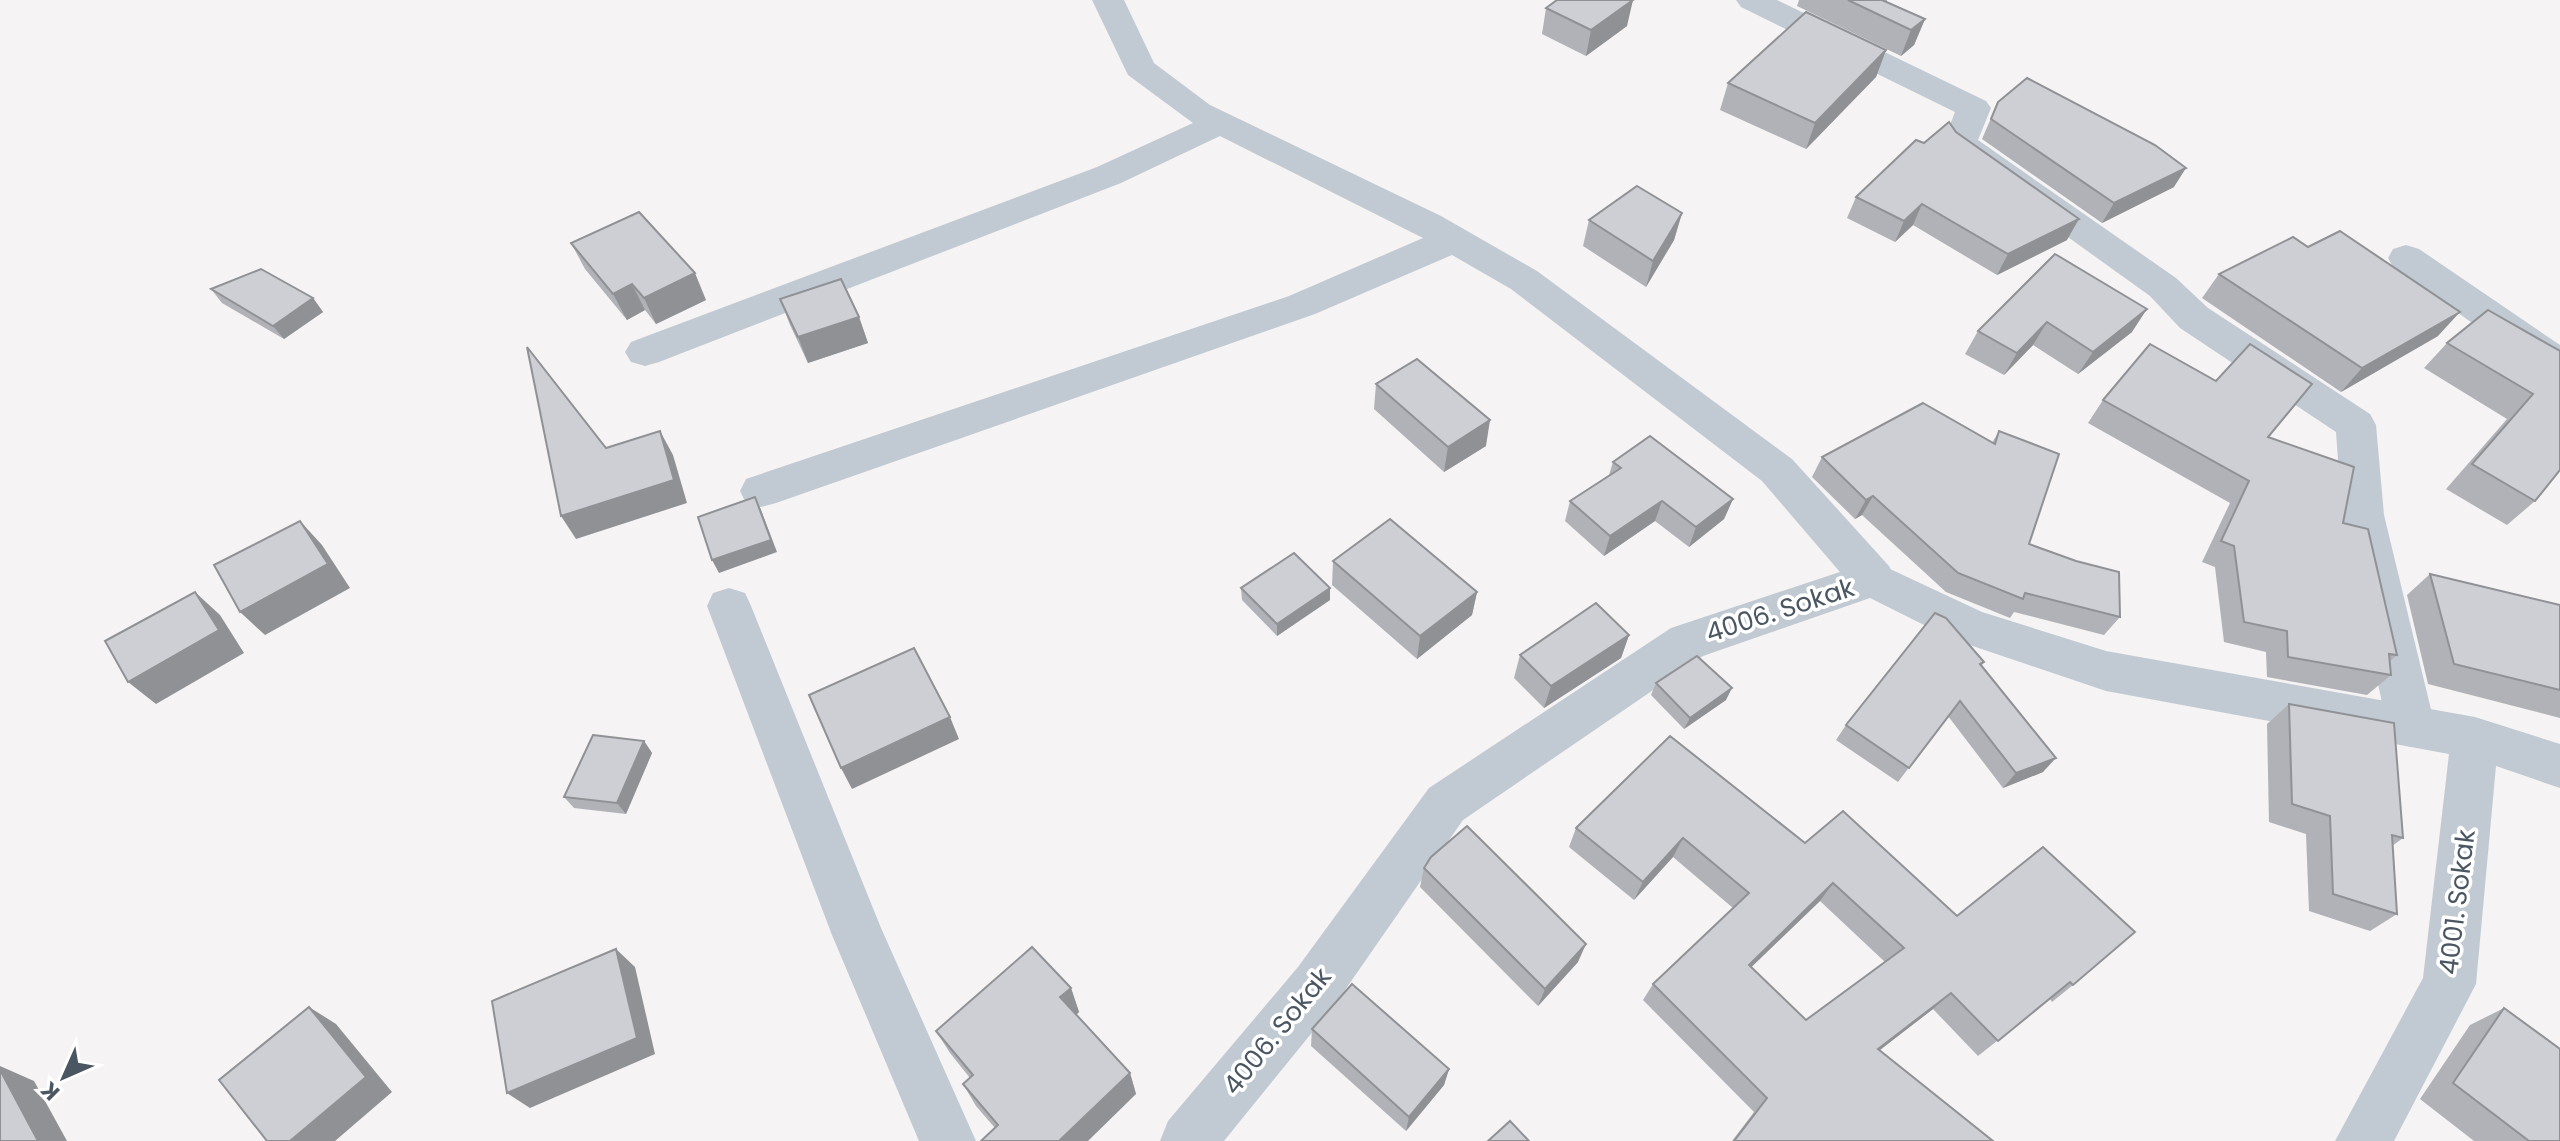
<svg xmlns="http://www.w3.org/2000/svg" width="2560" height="1141" font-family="Poppins,sans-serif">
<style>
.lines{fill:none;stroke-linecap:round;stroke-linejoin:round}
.minor{fill:#c1cad2;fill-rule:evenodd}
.tertiary{fill:#c1cad2;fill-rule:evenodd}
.wall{fill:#b0b2b7;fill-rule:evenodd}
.shaded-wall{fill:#909195}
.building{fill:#cdcfd5;stroke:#909195;stroke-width:2;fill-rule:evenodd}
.labels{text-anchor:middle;stroke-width:7;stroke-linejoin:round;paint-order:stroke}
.street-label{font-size:26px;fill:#4a5661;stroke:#fff}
</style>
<rect width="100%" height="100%" fill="#f5f3f3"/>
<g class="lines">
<!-- minor -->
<g class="minor">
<polygon points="1092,0 1124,0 1154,63 1210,105 1441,216 1537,271 1792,459 1889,566 1895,579 1889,592 1873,597 1857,592 1762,481 1511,289 1452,255 1315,314 776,503 761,507 746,503 740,491 746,479 1289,296 1423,238 1220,136 1121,183 659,362 645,366 631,362 625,352 631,342 1097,167 1193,123 1128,75"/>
<polygon points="1736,0 1777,0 1986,101 1991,108 1978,140 2176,278 2208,308 2370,414 2376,425 2384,515 2435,726 2428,741 2411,747 2394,741 2387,726 2342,515 2336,432 2180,328 2150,296 1948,151 1943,143 1955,112 1741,7"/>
<polygon points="2406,245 2419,249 2560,345 2560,379 2546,375 2393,267 2388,258 2393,249"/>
<polygon points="729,588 745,593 751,606 881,928 976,1141 919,1141 832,935 707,606 713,593"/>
</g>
<!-- tertiary -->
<polygon class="tertiary" points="1873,561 1982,612 2106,651 2475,717 2560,744 2560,788 2496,766 2476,984 2394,1141 2335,1141 2423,978 2449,754 2106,691 1952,639 1870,598 1703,656 1463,820 1336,1003 1224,1141 1160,1141 1168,1121 1298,967 1429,788 1671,628"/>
</g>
<!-- wall -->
<g class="wall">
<polygon points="1799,0 1887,0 1887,2 1925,19 1914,45 1901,56 1797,6"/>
<polygon points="1546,8 1627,26 1586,56 1542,34"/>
<polygon points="1886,50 1876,77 1806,149 1720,110 1728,83"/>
<polygon points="1998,102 2174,187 2102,223 1982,139"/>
<polygon points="1956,132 2067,240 1997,275 1913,225 1895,242 1847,218 1856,197 1924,143"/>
<polygon points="1682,213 1674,240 1646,287 1583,246 1589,220"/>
<polygon points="571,243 706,300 656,324 645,310 627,320 585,269"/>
<polygon points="2308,247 2438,336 2341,392 2202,298 2219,274"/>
<polygon points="2055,254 2132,332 2078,374 2033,345 2004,375 1965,354 1978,331"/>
<polygon points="211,289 313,298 323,312 284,339 222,303"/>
<polygon points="780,299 859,317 868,343 808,363 790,325"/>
<polygon points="2447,343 2560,351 2535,501 2507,525 2446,489 2507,419 2424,368"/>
<polygon points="1376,384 1486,446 1444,472 1374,409"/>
<polygon points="2103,400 2268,437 2343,523 2397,655 2390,661 2391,675 2367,695 2267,677 2266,652 2224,642 2215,567 2202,562 2230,503 2088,423"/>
<polygon points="1999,431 2029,544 2120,617 2104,635 2014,612 2010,618 1946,592 1862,515 1855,519 1812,477 1822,457 1992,443"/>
<polygon points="1613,462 1733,499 1724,519 1689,547 1655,521 1604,556 1565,521 1570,501 1609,475"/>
<polygon points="1333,561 1477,592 1472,615 1417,659 1332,585"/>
<polygon points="2430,574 2560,605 2560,718 2428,684 2407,595"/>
<polygon points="1241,588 1330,588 1330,600 1277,636 1242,600"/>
<polygon points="1629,635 1621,658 1544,708 1514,678 1520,655"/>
<polygon points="1984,662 1982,665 2043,772 2003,788 1948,716 1898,782 1836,740 1846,725"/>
<polygon points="1656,683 1726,700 1684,729 1651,695"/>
<polygon points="2289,704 2403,838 2392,846 2397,914 2370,931 2309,911 2306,834 2269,822 2267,724"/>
<polygon points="644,741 652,753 626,814 574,808 564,797"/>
<path d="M1576 828 1805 843 1957 916 2043 847 2073 985 2052 1002 2050 999 1978 1056 1933 1009 1879 1050 1993 1141H1732L1754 1112 1643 1000 1653 984 1733 908 1673 857 1634 900 1569 847ZM1820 901 1885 962 1806 1020 1751 967Z"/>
<polygon points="1424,868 1578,962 1538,1006 1420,887"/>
<polygon points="1071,988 1079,1012 1076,1015 1130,1073 1136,1094 995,1128 976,1106 963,1084 970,1078 950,1053 936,1031"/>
<polygon points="2504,1008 2560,1141 2474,1141 2420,1099 2470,1025"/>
<polygon points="1312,1029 1449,1069 1444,1085 1406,1131 1311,1046"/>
</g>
<!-- shaded-wall -->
<g class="shaded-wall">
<polygon points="1633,0 1627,26 1586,56 1591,30"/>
<polygon points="1925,19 1914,45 1901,56 1911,30"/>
<polygon points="1886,50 1876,77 1806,149 1815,123"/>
<polygon points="2186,168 2174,187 2102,223 2114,203"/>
<polygon points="1922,204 1913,225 1895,242 1904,221"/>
<polygon points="1682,213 1674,240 1646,287 1653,261"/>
<polygon points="2079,219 2067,240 1997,275 2008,254"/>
<polygon points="695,273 706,300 656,324 644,298"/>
<polygon points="632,284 645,310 627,320 613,294"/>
<polygon points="313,298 323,312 284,339 273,326"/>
<polygon points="2147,309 2132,332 2078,374 2093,352"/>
<polygon points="2460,312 2438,336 2341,392 2362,368"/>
<polygon points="859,317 868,343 808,363 798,337"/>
<polygon points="2047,322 2033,345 2004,375 2017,353"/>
<polygon points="1490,420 1486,446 1444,472 1448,447"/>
<polygon points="660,431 673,455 687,503 576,539 561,516"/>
<polygon points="1873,496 1862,515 1855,519 1866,500"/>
<polygon points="755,497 761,510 777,552 719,573 712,560"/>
<polygon points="1733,499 1724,519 1689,547 1696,527"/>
<polygon points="1662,501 1655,521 1604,556 1610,536"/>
<polygon points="300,521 322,545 350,588 265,635 240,612"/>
<polygon points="1330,588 1330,600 1277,636 1277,624"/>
<polygon points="195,592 220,615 244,653 156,704 128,682"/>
<polygon points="1477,592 1472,615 1417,659 1420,636"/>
<polygon points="1629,635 1621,658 1544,708 1551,686"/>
<polygon points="1732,688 1726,700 1684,729 1690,718"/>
<polygon points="950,717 959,739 852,789 841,768"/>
<polygon points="644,741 652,753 626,814 617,803"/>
<polygon points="2056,758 2043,772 2003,788 2016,773"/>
<polygon points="1683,838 1673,857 1634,900 1643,882"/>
<polygon points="1833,883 1820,901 1737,981 1749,965"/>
<polygon points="1586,944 1578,962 1538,1006 1545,989"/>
<polygon points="616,949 635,967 655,1054 530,1108 507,1093"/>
<polygon points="1071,988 1079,1012 1069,1021 1060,997"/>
<polygon points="1951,993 1933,1009 1862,1064 1878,1049"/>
<polygon points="309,1007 336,1024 392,1092 335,1141 290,1141"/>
<polygon points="0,1066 34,1081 67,1141 38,1141 0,1070"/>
<polygon points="1449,1069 1444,1085 1406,1131 1409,1117"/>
<polygon points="1130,1073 1136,1094 1088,1141 1059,1141"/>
</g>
<!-- building -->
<g class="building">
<polygon points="1557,0 1633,0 1591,30 1546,8"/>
<polygon points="1848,0 1882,0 1925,19 1911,30"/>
<polygon points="1806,12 1886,50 1815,123 1728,83"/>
<polygon points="2027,78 2155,145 2186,168 2114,203 1991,119 1998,102"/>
<polygon points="1949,122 1956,132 2079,219 2008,254 1922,204 1904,221 1856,197 1916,140 1924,143"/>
<polygon points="1637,186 1682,213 1653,261 1589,220"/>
<polygon points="639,212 695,273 644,298 632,284 613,294 571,243"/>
<polygon points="2340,231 2460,312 2362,368 2219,274 2293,237 2308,247"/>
<polygon points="2055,254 2147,309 2093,352 2047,322 2017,353 1978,331"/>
<polygon points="261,269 313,298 273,326 211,289"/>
<polygon points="841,279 859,317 798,337 780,299"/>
<polygon points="2488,310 2560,351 2560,470 2535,501 2472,464 2533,394 2447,343"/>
<polygon points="2150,344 2216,381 2250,344 2312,384 2268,437 2354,467 2343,523 2368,529 2397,655 2389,654 2391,675 2288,657 2287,631 2244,622 2234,546 2221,541 2249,481 2103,400"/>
<polygon points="527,347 606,448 660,431 674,480 561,516"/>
<polygon points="1417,359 1490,420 1448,447 1376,384"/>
<polygon points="1923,403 1995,444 1999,431 2059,454 2029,544 2076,561 2119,572 2120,617 2025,593 2023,599 1958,573 1873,496 1866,500 1822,457"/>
<polygon points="1650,436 1733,499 1696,527 1662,501 1610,536 1570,501 1621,468 1613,462"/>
<polygon points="755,497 771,540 712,560 698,517"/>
<polygon points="1390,519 1477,592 1420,636 1333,561"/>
<polygon points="300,521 328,564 240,612 214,565"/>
<polygon points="1294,553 1330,588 1277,624 1241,588"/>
<polygon points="2430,574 2560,605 2560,690 2454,664"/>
<polygon points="195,592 219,630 128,682 105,641"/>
<polygon points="1596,603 1629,635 1551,686 1520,655"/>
<polygon points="1935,613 1946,618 1984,662 1980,664 2056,758 2016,773 1960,701 1909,768 1846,725"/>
<polygon points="914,648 950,717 841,768 809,695"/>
<polygon points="1697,656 1732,688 1690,718 1656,683"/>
<polygon points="2289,704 2394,723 2403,838 2392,835 2397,914 2333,894 2330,816 2292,804"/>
<polygon points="593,735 644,741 617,803 564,797"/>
<path d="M1670 736 1805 843 1843 811 1957 916 2043 847 2135 932 2073 985 2070 982 1998 1041 1951 993 1878 1049 1993 1141H1734L1767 1098 1653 984 1749 893 1683 838 1643 882 1576 828ZM1833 883 1904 948 1806 1020 1749 965Z"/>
<polygon points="1467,826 1586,944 1545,989 1424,868 1431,857"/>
<polygon points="1032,947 1071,988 1060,997 1130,1073 1059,1141 981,1141 998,1125 963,1084 973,1075 936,1031"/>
<polygon points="616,949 637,1038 507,1093 492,1001"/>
<polygon points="1352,984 1449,1069 1409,1117 1312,1029"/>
<polygon points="309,1007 366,1077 290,1141 267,1141 219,1080"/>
<polygon points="2504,1008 2560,1049 2560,1141 2529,1141 2453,1083"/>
<polygon points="0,1070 38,1141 0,1141"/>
<polygon points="1510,1121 1529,1141 1488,1141"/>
</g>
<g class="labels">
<!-- street labels -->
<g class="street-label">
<text transform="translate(1780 610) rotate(-18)" y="9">4006. Sokak</text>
<text transform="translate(2457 902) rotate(-83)" y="9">4001. Sokak</text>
<text transform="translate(1277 1031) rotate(-51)" y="9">4006. Sokak</text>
</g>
</g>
<!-- north arrow -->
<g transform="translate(64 1077) rotate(225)" stroke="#ffffff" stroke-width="6" paint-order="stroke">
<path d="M0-6L14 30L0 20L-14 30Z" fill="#4a5661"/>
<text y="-12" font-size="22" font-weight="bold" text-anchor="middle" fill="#4a5661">K</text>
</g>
</svg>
